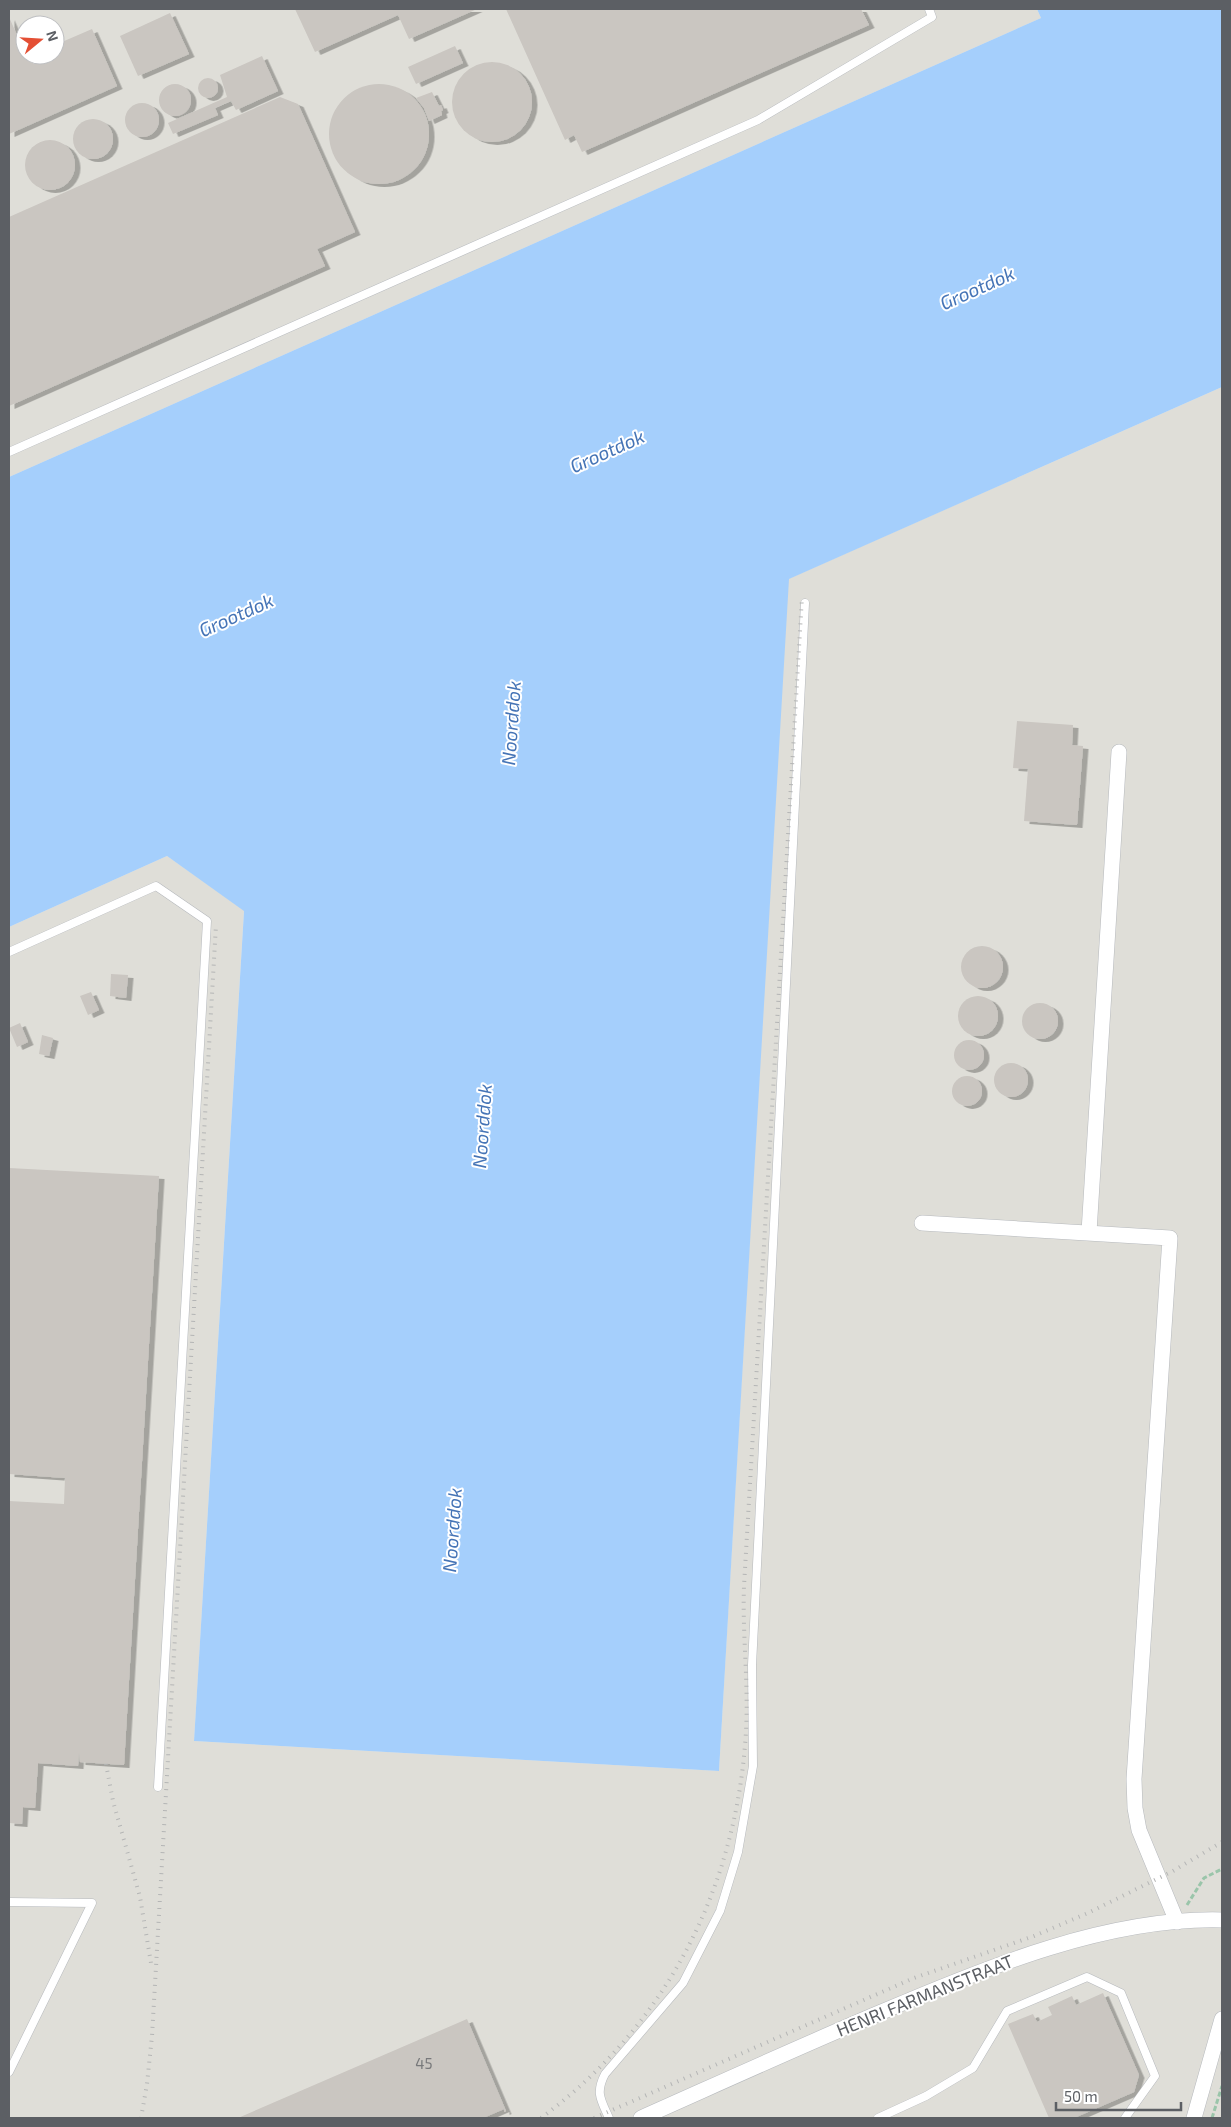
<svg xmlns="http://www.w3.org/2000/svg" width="1231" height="2127" font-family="'Exo 2',sans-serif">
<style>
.industrial{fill:#dfded8;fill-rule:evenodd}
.water{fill:#a5cffc}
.building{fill:#cac6c1;filter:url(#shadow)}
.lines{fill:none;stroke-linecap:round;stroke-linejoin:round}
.service-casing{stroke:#b6b9bd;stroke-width:9}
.minor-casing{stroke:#b6b9bd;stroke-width:16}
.path{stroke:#9ac5aa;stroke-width:3;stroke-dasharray:5 2.5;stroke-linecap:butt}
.service{stroke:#fff;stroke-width:8}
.minor{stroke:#fff;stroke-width:15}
.rail{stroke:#b4b5b5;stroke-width:4;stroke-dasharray:1 6;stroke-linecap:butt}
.labels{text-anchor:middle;stroke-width:4;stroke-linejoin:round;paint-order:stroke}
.number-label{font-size:15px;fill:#78797b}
.street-label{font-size:18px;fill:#5c5f64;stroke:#fff}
.water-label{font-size:19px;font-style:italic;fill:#4574b6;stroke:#fff}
</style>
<defs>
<filter id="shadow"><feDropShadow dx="5.5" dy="3" stdDeviation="0" flood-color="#0004"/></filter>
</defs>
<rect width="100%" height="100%" fill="#eeece4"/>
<!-- industrial -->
<g class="industrial">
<path d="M9 9H1037L1041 18 9 477ZM25 25H55V55H25Z"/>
<polygon points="1222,387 1222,2118 9,2118 9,927 167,856 244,910 194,1741 719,1771 788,579"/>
</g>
<!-- water -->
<polygon class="water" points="1037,9 1222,9 1222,387 789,579 719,1771 194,1741 244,911 167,856 9,927 9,477 1041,18"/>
<!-- building -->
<g class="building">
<polygon points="295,9 477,9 409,39 398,15 315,52"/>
<polygon points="506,9 861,9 869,25 582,152 574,135 565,140"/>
<polygon points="170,13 189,54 138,76 120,36"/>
<polygon points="9,17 27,58 33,55 55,55 55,45 92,29 117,86 9,134"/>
<polygon points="455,46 463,63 416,84 408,67"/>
<polygon points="262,56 278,91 236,110 231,101 215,108 218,115 173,134 168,123 227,97 220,75"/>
<circle cx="492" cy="102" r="40"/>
<circle cx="208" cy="88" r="10"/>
<circle cx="379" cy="134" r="50"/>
<circle cx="175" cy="100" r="16"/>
<polygon points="432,92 439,106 441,105 443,110 441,111 442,115 429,121 424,108 416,98"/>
<polygon points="280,97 298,104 355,232 317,249 325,266 9,406 9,217"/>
<circle cx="142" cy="120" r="17"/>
<circle cx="93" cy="139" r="20"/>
<circle cx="50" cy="165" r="25"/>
<polygon points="1017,721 1073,725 1072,745 1083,746 1077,825 1024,821 1028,769 1013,768"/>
<circle cx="982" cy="967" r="21"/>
<polygon points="111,974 128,975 126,998 110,996"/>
<polygon points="91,992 99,1010 88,1015 80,996"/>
<circle cx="978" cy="1016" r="20"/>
<circle cx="1040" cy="1021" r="18"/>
<polygon points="20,1023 28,1042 17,1047 9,1028"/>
<polygon points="42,1035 53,1038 49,1056 39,1054"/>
<circle cx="969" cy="1055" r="15"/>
<circle cx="1011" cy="1080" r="17"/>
<circle cx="967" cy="1091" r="15"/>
<polygon points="9,1168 159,1176 124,1765 80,1762 79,1753 78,1766 38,1763 35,1808 23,1807 22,1824 9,1823 9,1501 64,1504 65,1478 9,1474"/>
<polygon points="1103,1993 1139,2075 1134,2092 1074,2118 1049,2118 1008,2024 1033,2014 1037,2022 1052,2015 1048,2007 1072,1996 1076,2005"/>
<polygon points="467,2019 506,2111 504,2112 504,2109 483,2118 238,2118"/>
</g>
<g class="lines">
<!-- service casing -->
<g class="service-casing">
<g id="service">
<polyline points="9,452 758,120 932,17 929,9"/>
<polyline points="9,952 156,886 207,921 158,1787"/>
<polyline points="9,1902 92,1903 9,2072"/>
<path d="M609 2118C601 2100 595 2093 605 2074L683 1983 720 1911 738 1852 753 1766 752 1665 805 603"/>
<polyline points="878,2118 926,2096 973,2068 1007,2011 1087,1977 1121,1993 1155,2076 1125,2118"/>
</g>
</g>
<!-- minor casing -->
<g class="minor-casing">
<g id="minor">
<polyline points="922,1223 1170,1238 1134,1779 1135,1808 1139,1830 1177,1922"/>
<polyline points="1089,1232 1119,752"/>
<path d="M641 2118C722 2082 803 2045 884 2011 987 1967 1109 1917 1222 1920"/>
<polyline points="1194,2118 1222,2019"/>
</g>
</g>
<!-- path -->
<g class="path">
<polyline points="1187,1905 1204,1878 1222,1869"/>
<polyline points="1212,2118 1222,2086"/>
</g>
<!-- service -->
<use href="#service" class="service"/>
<!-- minor -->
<use href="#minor" class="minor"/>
<!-- rail -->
<g class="rail">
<polyline points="106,1764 113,1801 140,1897 151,1963"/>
<polyline points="141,2118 147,2084 152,2036 216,925"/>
<path d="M541 2118C663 2028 733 1895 745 1745 750 1692 742 1639 744 1586L802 597"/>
<polyline points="594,2118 914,1978 1034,1936 1088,1913 1173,1871 1222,1842"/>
</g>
</g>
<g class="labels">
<!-- number labels -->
<g class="number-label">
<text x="424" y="2069">45</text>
</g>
<!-- street labels -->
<g class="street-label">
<text transform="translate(925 1996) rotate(-22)" y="6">HENRI FARMANSTRAAT</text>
</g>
<!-- water labels -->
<g class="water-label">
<text transform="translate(977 288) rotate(-24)" y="7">Grootdok</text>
<text transform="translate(607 451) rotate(-24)" y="7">Grootdok</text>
<text transform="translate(236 615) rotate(-24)" y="7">Grootdok</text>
<text transform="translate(511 723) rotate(-86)" y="7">Noorddok</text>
<text transform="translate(482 1126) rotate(-86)" y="7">Noorddok</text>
<text transform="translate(452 1530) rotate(-86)" y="7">Noorddok</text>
</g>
</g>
<!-- border -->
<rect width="1231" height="2127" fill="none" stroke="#5c5f64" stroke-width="20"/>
<!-- north arrow -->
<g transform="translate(40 40) rotate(72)"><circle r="24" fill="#ffffff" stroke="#bebfc1"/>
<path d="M0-4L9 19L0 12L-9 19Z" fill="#e44f34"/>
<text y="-8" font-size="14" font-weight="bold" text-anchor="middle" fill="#5c5f64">N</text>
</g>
<!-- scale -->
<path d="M1056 2102v8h125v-8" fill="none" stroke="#5c5f64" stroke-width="2.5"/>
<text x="1064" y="2102" font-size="15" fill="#5c5f64" stroke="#ffffff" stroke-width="4" paint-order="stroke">50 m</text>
</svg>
